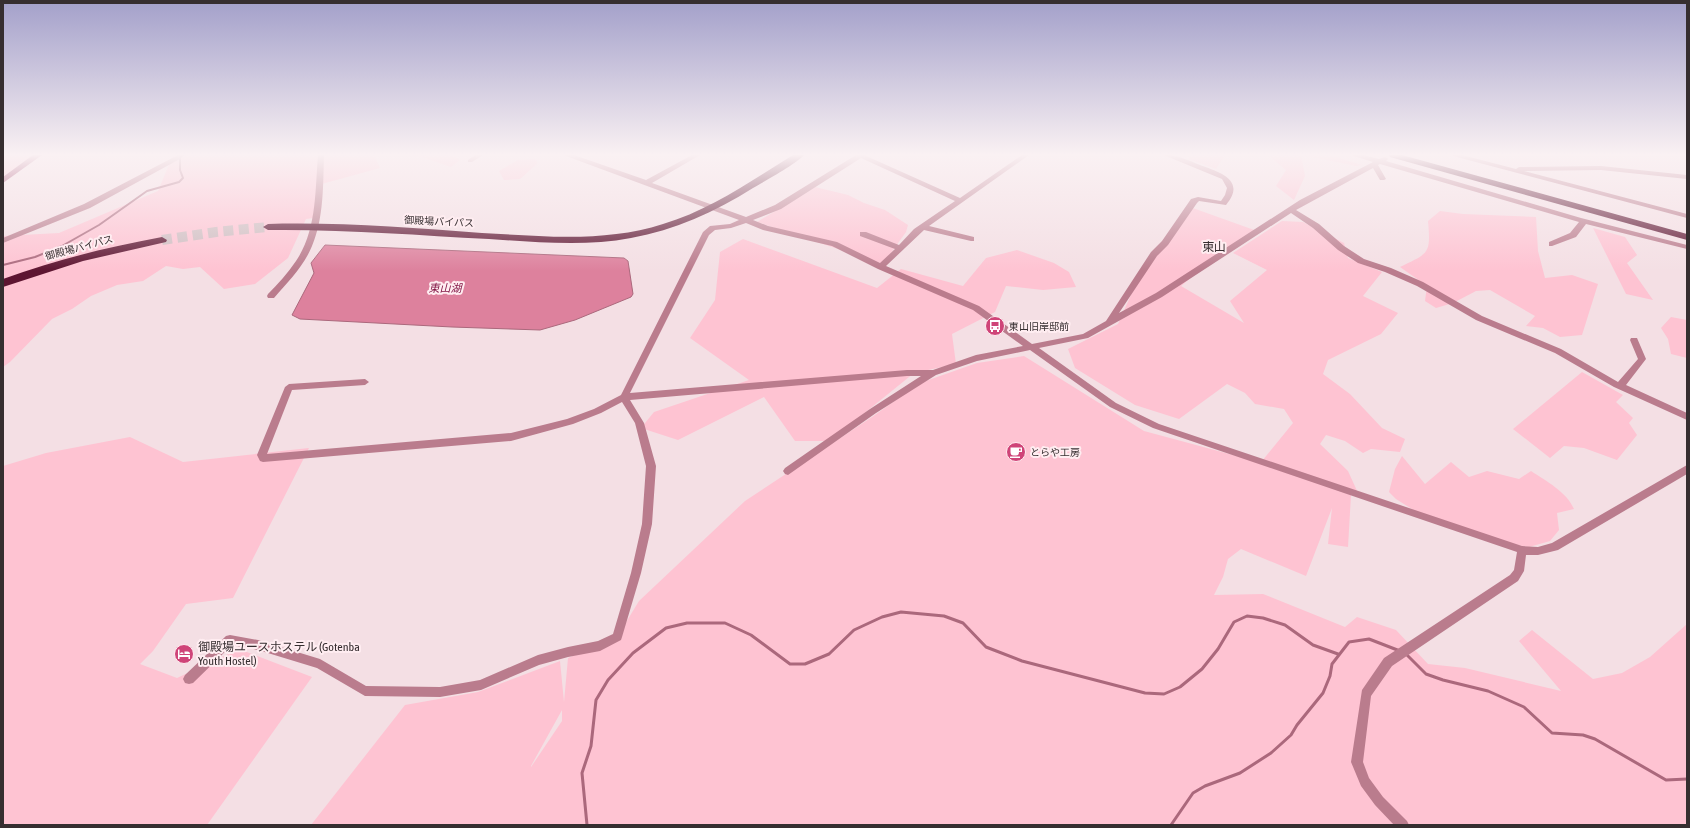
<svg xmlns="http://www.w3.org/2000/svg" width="1690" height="828" font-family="'Asap Condensed','Noto Sans JP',sans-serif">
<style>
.green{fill:#fec3d2;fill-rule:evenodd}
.water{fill:#dd819d;stroke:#ab687c}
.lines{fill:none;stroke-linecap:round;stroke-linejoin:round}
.stream-far1{stroke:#ab687c;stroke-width:2}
.stream{stroke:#ab687c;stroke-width:3}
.highway-tunnel{stroke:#cebcc0;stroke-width:10;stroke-dasharray:10 5.5;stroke-linecap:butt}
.minor{fill:#ba7c8d;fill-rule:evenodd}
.major{fill:#881747;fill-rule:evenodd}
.highway{fill:#5d1531;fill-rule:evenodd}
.labels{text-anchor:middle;stroke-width:4;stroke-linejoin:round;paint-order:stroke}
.street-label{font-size:10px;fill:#362e30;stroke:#ffedf1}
.poi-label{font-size:10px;fill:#362e30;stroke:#ffedf1;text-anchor:start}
.water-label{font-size:11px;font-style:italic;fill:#7f1041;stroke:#ffedf1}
.quarter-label{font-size:12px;fill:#362e30;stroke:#ffedf1}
.near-poi-label{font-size:12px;fill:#362e30;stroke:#ffedf1;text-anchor:start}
</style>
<rect width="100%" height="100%" fill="#f4dfe4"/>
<!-- green -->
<g class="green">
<polygon points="3,155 34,155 3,177"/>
<polygon points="173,155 374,155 380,168 318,185 314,218 306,219 288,258 255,284 224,289 200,267 183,269 166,266 143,281 117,285 91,296 72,309 52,319 10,362 3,367 3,236 59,233 158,191"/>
<polygon points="402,155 452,155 460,160 451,167 422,157"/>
<polygon points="1192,155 1225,155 1216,169 1188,159"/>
<polygon points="1268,155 1301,155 1305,176 1294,200 1276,186 1286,170"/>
<polygon points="1302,155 1329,155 1362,165 1356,166"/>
<polygon points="535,159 538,163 520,179 504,180 499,171 518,160"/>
<polygon points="815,187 848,195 864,203 885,210 908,225 906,232 883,264 757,222"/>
<path d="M1190 207 1257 231 1207 264 1181 286 1244 323 1230 301 1267 270 1233 253 1282 221 1303 222 1344 243 1348 258 1382 272 1363 296 1398 313 1381 334 1328 360 1323 374 1350 394 1382 428 1405 439 1400 452 1371 449 1363 453 1345 441 1326 435 1320 444 1348 471 1358 493 1303 476 1351 495 1348 547 1328 544 1332 508 1306 576 1241 549 1228 559 1223 577 1214 595 1263 594 1345 627 1357 617 1396 630 1428 664 1465 668 1561 691 1519 641 1532 630 1593 679 1622 673 1650 657 1687 624V825H311L405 705 478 692 560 661 564 702 568 658 617 637 639 601 745 501 872 417 920 383 977 363 1024 356 1144 431 1285 469 1262 461 1293 423 1284 409 1255 404 1245 393 1227 384 1179 419 1135 405 1075 368 1068 349 1118 324 1138 279ZM562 710V721L531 767V766Z"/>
<path d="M1440 211 1463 214 1536 217 1538 251 1545 278 1572 275 1598 284 1582 335 1560 337 1543 328 1526 326 1535 316 1490 290 1476 291 1453 303 1436 308 1425 301 1427 286 1400 267C1429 253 1431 254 1428 221Z"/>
<polygon points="1593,228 1625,237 1637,255 1627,263 1653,300 1626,294"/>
<polygon points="743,239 877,288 901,269 963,286 986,258 1017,250 1054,263 1069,272 1076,287 1043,290 1006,286 995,312 952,334 956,364 914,373 830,441 795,441 764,397 678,440 641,428 654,412 749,380 690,338 715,300 720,252"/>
<polygon points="1671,317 1687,320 1687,358 1671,354 1668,339 1661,328"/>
<polygon points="1582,372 1623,395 1616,402 1633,418 1629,423 1637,435 1617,460 1584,448 1564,446 1550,458 1513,429"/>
<polygon points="130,437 183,462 309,448 233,598 186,604 153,651 140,664 177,678 239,649 312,677 207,825 3,825 3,466 46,453"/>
<path d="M1402 456 1425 484 1451 462 1469 477 1487 471 1519 479 1531 471C1546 481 1567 492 1574 509L1557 513 1559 530 1550 541 1529 547 1500 543 1415 511 1396 499 1389 492 1395 469Z"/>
</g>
<!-- water -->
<polygon class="water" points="325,245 624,258 628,261 633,294 631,297 575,320 540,330 452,327 300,319 292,315 314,273 311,263"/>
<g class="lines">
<!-- stream-far1 -->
<polyline class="stream-far1" points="3,265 35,257 62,246 99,225 147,191 179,182 183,178 180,170 180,155"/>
<!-- stream -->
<g class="stream">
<polyline points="1406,654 1426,674 1443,680 1488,691 1524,707 1552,733 1583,735 1595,739 1666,780 1687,779"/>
<polyline points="587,825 582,773 591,746 596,700 608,680 633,653 666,628 687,623 725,623 751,635 790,664 805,664 829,654 854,630 882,617 901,612 944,616 963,623 986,647 1022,661 1145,693 1164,694 1180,687 1202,669 1218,649 1234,622 1247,616 1263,618 1285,625 1313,645 1338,654"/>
<polyline points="1171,825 1193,793 1205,786 1240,773 1271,753 1291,735 1297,725 1323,693 1330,676 1332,664 1349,642 1369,639 1400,651"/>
</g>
<!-- highway-tunnel -->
<polyline class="highway-tunnel" points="162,240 216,232 268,227"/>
<!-- minor -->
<g class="minor">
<polygon points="178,155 185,155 178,160 90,208 3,243 3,238 84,204"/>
<path d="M318 155H324C323 185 324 218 312 246 304 266 288 282 274 298H268L267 296 268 294C278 284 288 273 296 261 317 230 315 191 318 155Z"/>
<polygon points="475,155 483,155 472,162 468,162 468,160"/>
<path d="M565 155H574L646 180 692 155H700L652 183 746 217 775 205 856 155H864L960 198 1022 155H1029L929 226 974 237V241H971L924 230 886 266 979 306 1032 344 1083 334 1106 321 1151 252 1162 241 1191 199 1198 197 1221 201 1225 195 1227 188 1222 179 1166 156 1165 155C1177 155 1188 160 1200 165 1219 172 1247 180 1226 205L1199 201 1197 203 1168 245 1157 256 1119 313 1156 293 1300 200 1373 162 1354 156 1353 155H1363L1379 159 1385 157 1387 158 1388 159 1386 161 1581 218 1687 245V249L1586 224 1576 237 1552 246H1549V242L1570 233 1579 222 1380 164 1378 165 1386 179 1384 180H1380L1373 168 1296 210 1319 224 1344 246 1364 259 1391 268 1423 282 1482 316 1561 349 1618 382 1638 359 1630 340 1631 338H1637L1646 359 1626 385 1687 413V420L1614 387 1555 353 1476 320 1417 286 1385 272 1358 263 1338 250 1313 228 1291 213 1162 297 1088 338 1039 348 1116 403 1159 424 1522 546 1538 547 1552 543 1687 465V474L1558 550 1538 555H1526L1524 571 1518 581 1392 666 1371 696 1363 762 1369 778 1383 797 1407 821 1409 825H1394L1375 805 1361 786 1351 762 1362 690 1384 658 1510 575 1514 570 1517 552 1153 428 1110 407 1030 350 977 361 936 375 876 413 788 475 785 474 783 471 785 468 870 409 921 376H907L630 400 644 423 656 466 652 524 641 573 622 637 621 640 600 651 568 657 539 665 481 690 440 697 365 696 317 668 258 650 232 645 193 683 189 684 185 683 183 679 185 675 226 636 230 635 258 640 320 659 366 686 440 687 480 680 538 655 568 647 598 641 613 634 631 573 642 524 646 466 635 423 622 402 601 413 573 424 511 441 263 462 260 461 257 455 285 387 289 384 365 379 369 382 365 385 292 390 267 454 511 433 567 419 594 409 621 395 703 232 710 226 730 224 739 220 566 156ZM861 158 955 201 914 229 899 245 866 232H860V236L895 249 880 263 837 242 768 226 753 220 781 209ZM746 223 763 230 832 246 878 269 973 310 1023 346 976 355 933 370H907L630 393 709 235 715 230 731 228Z"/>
<polygon points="1452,155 1462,155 1516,169 1519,167 1601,166 1687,175 1687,179 1601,170 1524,171 1687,214 1687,218 1453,156"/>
</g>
<!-- major -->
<polygon class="major" points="33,155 42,155 3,183 3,177"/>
<!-- highway -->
<g class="highway">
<path d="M793 155H804C796 164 765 181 753 188 715 212 675 230 631 238 584 247 536 242 489 239 415 235 342 229 268 230L263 227 268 224C340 222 411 228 482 233 543 236 604 243 663 224 710 210 751 181 793 155Z"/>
<polygon points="1389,155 1402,155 1687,234 1687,240 1390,157"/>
<path d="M162 237 167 240 166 242 83 261 3 287V279C55 260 108 247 162 237Z"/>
</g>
</g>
<!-- sky -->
<linearGradient id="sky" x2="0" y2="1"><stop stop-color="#a3a0ca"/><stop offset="0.57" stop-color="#faf1f3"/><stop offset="1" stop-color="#faf1f3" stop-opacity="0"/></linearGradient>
<rect width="1690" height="271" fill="url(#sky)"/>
<!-- icons -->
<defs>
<g id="bus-disc" transform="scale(1)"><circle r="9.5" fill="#cf4478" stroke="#ffedf1"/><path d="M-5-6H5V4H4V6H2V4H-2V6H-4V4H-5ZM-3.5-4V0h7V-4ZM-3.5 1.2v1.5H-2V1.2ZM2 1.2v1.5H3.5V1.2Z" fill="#fff"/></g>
<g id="cafe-disc" transform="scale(1)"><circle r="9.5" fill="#cf4478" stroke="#ffedf1"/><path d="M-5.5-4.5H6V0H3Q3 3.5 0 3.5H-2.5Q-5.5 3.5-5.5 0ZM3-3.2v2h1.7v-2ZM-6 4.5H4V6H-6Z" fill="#fff"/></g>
<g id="hotel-disc" transform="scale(1)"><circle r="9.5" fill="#cf4478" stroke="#ffedf1"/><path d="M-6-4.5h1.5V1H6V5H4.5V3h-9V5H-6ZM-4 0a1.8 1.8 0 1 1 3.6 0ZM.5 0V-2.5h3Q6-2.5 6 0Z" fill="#fff"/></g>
</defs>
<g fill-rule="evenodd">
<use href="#bus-disc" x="995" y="326"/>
<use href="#cafe-disc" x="1016" y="452"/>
<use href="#hotel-disc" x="184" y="654"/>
</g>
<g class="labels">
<!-- street labels -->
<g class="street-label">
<text transform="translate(439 221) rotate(3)" y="4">御殿場バイパス</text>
<text transform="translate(79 247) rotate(-15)" y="4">御殿場バイパス</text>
</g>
<!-- poi labels -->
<g class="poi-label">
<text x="1009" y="330">東山旧岸邸前</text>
<text x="1030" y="456">とらや工房</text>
</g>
<!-- water labels -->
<g class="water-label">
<text x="445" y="292">東山湖</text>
</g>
<!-- quarter labels -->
<g class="quarter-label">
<text x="1214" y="251">東山</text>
</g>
<!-- near-poi labels -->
<g class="near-poi-label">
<text x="198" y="651">御殿場ユースホステル (Gotenba<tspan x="198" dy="14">Youth Hostel)</tspan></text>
</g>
</g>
<!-- border -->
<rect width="1690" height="828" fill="none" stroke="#362e30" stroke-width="8"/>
</svg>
